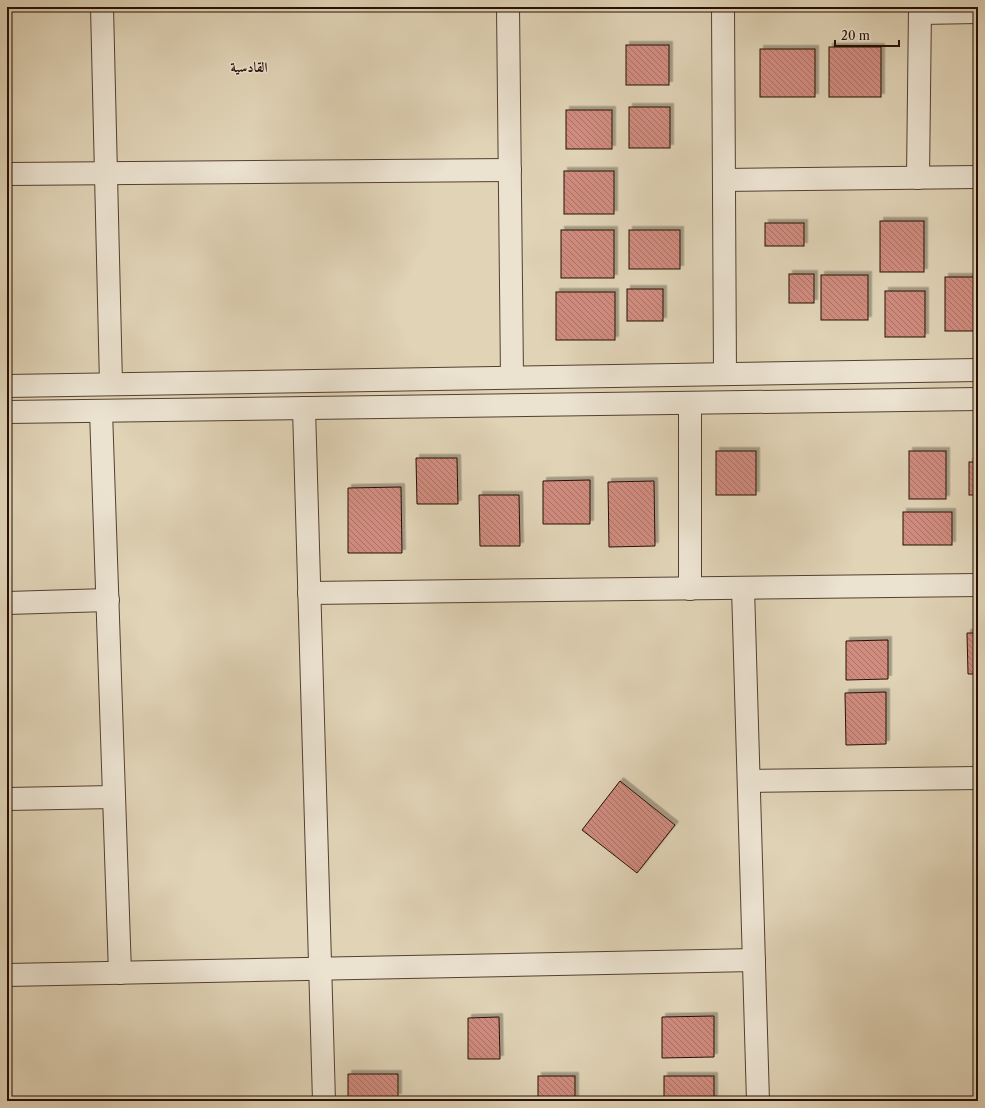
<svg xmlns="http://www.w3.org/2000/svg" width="985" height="1108" font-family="'Libre Caslon Text',Amiri,serif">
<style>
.building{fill:url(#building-back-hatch);stroke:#260f05;filter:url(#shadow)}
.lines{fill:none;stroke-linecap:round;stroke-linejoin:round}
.minor-casing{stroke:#544031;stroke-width:24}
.minor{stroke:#ebe2d0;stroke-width:22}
.labels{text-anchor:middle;stroke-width:3;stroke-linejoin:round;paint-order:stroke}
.neighbourhood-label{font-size:14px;font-weight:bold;fill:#260f05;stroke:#ebe2d0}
</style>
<defs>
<pattern id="building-back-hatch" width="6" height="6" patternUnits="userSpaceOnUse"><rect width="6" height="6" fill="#d08c7f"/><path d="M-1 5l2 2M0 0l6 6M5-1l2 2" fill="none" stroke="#a97166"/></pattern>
<filter id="shadow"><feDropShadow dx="3.5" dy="-3.5" stdDeviation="0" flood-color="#0004"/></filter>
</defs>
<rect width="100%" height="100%" fill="#e0d3b6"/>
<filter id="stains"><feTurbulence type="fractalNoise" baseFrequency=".005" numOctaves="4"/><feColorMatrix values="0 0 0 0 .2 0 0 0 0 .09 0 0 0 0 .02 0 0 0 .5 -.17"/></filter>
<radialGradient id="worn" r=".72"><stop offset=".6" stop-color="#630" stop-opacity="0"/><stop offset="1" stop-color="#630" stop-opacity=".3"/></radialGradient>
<!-- building -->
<g class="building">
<rect x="626" y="45" width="43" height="40"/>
<rect x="829" y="47" width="52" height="50"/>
<rect x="760" y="49" width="55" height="48"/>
<rect x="629" y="107" width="41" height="41"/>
<rect x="566" y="110" width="46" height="39"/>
<rect x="564" y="171" width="50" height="43"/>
<rect x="880" y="221" width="44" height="51"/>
<rect x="765" y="223" width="39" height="23"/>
<rect x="561" y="230" width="53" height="48"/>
<rect x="629" y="230" width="51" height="39"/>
<rect x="789" y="274" width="25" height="29"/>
<rect x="821" y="275" width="47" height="45"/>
<rect x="945" y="277" width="33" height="54"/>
<rect x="627" y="289" width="36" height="32"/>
<rect x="885" y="291" width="40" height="46"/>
<rect x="556" y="292" width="59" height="48"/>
<rect x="716" y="451" width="40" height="44"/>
<rect x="909" y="451" width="37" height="48"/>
<polygon points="416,458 457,458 458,504 417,504"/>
<rect x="969" y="462" width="9" height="33"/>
<polygon points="590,480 590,524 543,524 543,481"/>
<polygon points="654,481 655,546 609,547 608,482"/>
<polygon points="401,487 402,553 348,553 348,488"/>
<polygon points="479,495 519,495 520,546 480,546"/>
<rect x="903" y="512" width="49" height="33"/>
<polygon points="967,633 978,633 978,674 968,674"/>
<polygon points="888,640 888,679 846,680 846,641"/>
<polygon points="886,692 886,744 846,745 845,693"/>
<polygon points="620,781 675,825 637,873 582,830"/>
<polygon points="714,1016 714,1057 662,1058 662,1017"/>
<polygon points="499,1017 500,1059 468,1059 468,1018"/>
<polygon points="348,1074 398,1074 398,1097 348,1098"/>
<rect x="538" y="1076" width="37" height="25"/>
<rect x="664" y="1076" width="50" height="25"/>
</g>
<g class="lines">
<!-- minor casing -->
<g class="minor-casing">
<g id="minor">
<polyline points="102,7 111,384"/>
<polyline points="508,7 512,377"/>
<polyline points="723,7 725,374"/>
<polyline points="920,13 978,12"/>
<polyline points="7,174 510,170"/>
<polyline points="918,178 920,7"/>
<polyline points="724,180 978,177"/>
<polyline points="7,386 978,370"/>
<polyline points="690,403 690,589"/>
<polyline points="304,408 324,1101"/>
<polyline points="101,411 120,973"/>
<polyline points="7,412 978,399"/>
<polyline points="743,588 758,1101"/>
<polyline points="309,593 978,585"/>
<polyline points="7,603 108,600"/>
<polyline points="749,781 978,778"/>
<polyline points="7,799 114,797"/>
<polyline points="7,975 754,960"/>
</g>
</g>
<!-- minor -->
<use href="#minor" class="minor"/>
</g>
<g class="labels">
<!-- neighbourhood labels -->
<g class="neighbourhood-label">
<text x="249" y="72">القادسية</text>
</g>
</g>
<!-- margin -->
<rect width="985" height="1108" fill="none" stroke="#e0d3b6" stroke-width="24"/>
<rect x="8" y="8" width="969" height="1092" fill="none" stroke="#260f05" stroke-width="2"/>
<rect x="12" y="12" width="961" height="1084" fill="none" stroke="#260f05"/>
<!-- scale -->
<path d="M835 40v6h64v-6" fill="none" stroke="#260f05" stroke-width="2"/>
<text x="841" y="40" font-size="12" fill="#260f05" stroke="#ebe2d0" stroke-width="3" paint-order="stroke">20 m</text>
<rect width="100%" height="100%" filter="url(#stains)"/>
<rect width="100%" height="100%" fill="url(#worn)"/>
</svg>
